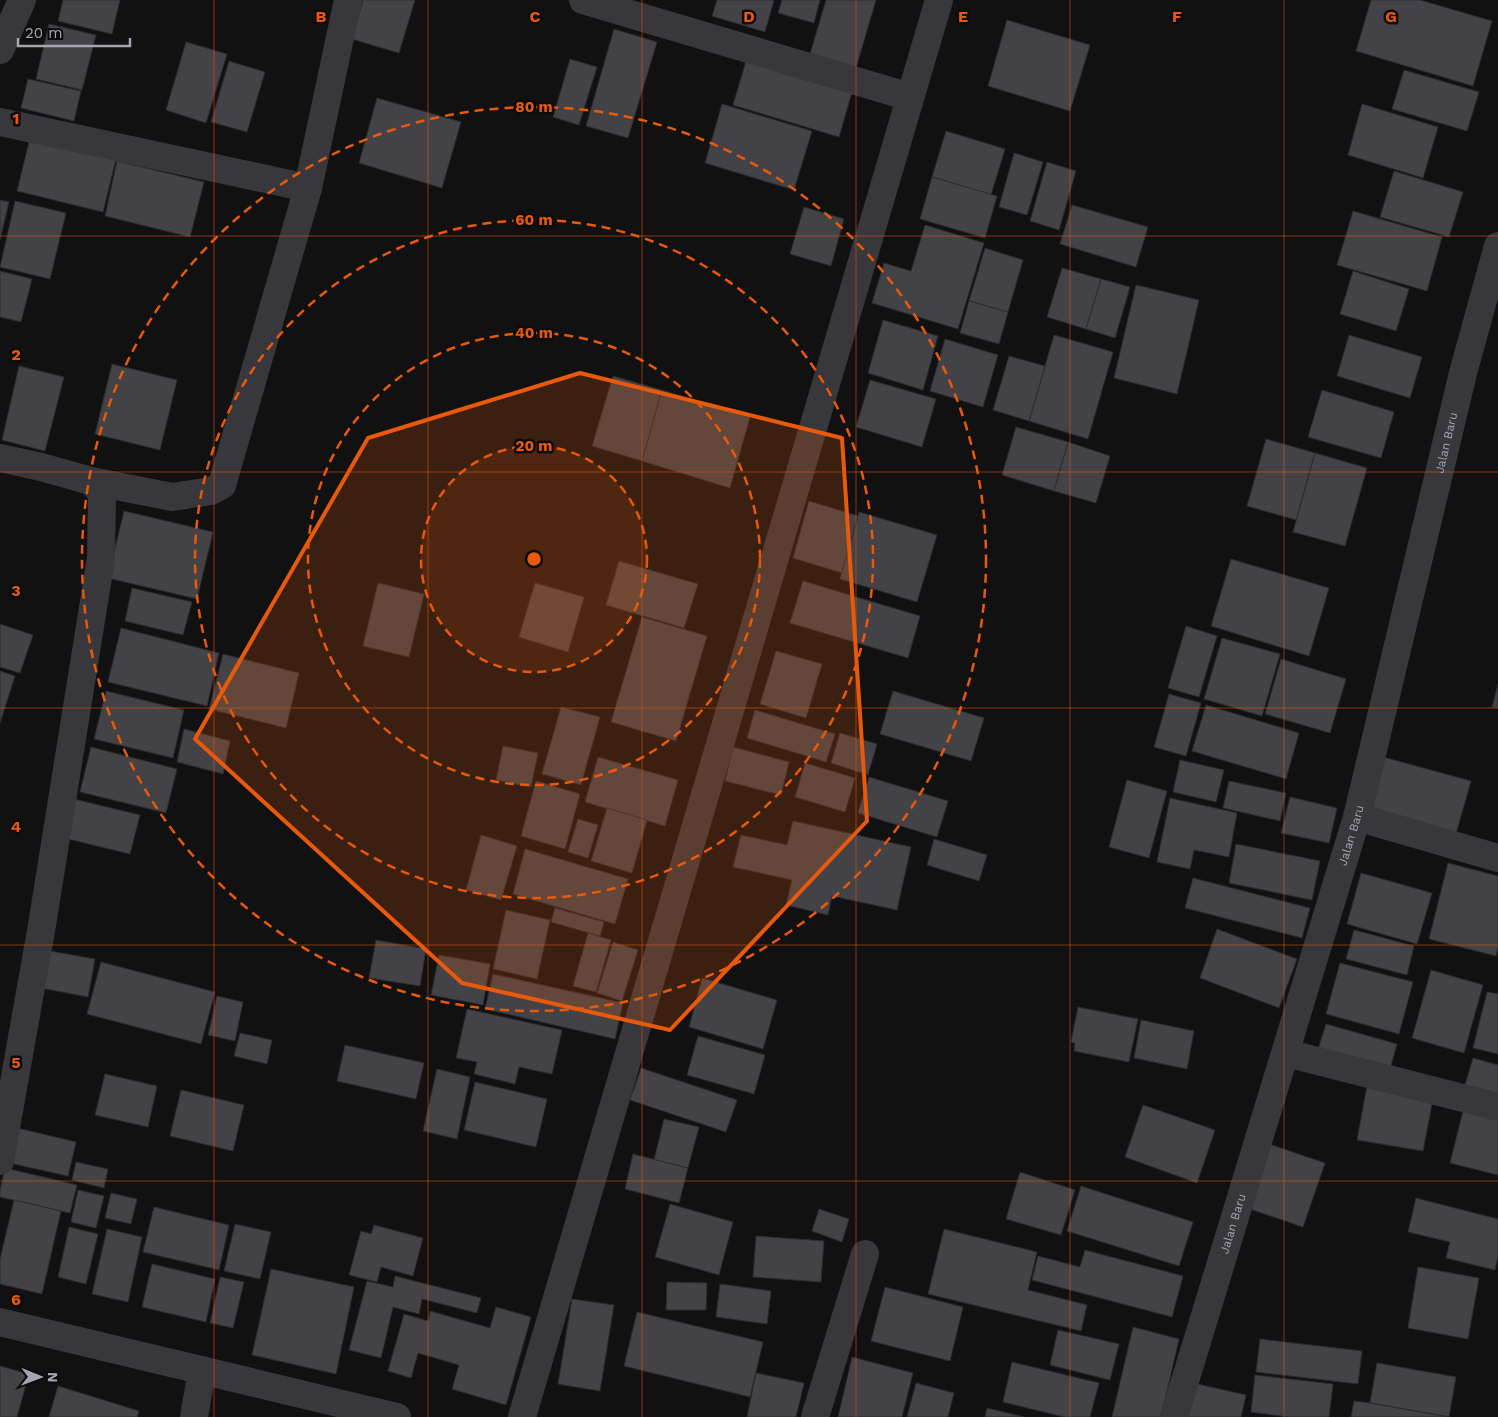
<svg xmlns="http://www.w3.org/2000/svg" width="1498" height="1417" font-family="'Work Sans',sans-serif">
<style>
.building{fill:#434347;stroke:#2c2b2e}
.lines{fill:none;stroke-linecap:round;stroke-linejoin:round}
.minor{stroke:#38373c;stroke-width:28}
.marked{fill:#e8590c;fill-opacity:0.2;stroke:#e8590c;stroke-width:4;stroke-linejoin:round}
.grid{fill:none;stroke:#e8590c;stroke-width:1;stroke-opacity:0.55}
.ring{fill:none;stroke:#e8590c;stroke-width:2.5;stroke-dasharray:9 6}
.labels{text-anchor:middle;stroke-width:5;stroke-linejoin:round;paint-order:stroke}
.street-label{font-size:12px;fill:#a4a5b1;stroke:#0c0c0d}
.grid-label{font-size:16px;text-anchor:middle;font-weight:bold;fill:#e8590c;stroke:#0c0c0d;stroke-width:5;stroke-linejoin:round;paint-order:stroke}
.centre{fill:#e8590c;stroke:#0c0c0d;stroke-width:2.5}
.ring-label{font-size:15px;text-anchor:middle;font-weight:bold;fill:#e8590c;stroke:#0c0c0d;stroke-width:5;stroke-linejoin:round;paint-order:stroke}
</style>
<rect width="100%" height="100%" fill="#111112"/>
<!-- building -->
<g class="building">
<polygon points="63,0 120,0 112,34 58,21"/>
<polygon points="363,0 415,0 399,53 352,39"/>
<polygon points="717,0 774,0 765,32 712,16"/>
<polygon points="782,0 820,0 814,23 778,13"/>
<polygon points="826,0 876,0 856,68 810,54"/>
<polygon points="1371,0 1420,0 1492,21 1473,86 1356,51"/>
<polygon points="1007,20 1090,45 1070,111 988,86"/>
<polygon points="49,24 96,35 82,90 36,79"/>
<polygon points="614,29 657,42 628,138 586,126"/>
<polygon points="186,42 227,54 206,123 166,110"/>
<polygon points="570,59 597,67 579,125 553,117"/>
<polygon points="229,61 265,72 247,132 211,122"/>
<polygon points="746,61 852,92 839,137 733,105"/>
<polygon points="1404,70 1479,92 1467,131 1392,109"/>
<polygon points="28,79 81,91 74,121 21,108"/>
<polygon points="377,98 461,122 442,188 359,163"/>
<polygon points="722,104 812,131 794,190 705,163"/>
<polygon points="1362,104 1438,127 1423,178 1348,155"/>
<polygon points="946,131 1005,149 991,195 932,177"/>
<polygon points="30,138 116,159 103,212 17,191"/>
<polygon points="1014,153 1043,162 1027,215 999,207"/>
<polygon points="117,161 204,182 190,237 105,216"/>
<polygon points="1047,162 1076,171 1059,230 1030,221"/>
<polygon points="1394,171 1463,192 1449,237 1380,217"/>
<polygon points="932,177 997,196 985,238 920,219"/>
<polygon points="0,200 9,202 0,240"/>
<polygon points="15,201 66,213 50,279 0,267"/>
<polygon points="1072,205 1148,227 1136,267 1060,244"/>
<polygon points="804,207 844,219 831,266 790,254"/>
<polygon points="1353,211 1442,237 1427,291 1337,265"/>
<polygon points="925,225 984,243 958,329 872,303 884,263 911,271"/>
<polygon points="985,248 1023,260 1008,312 969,301"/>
<polygon points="1062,268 1101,279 1086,329 1047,317"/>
<polygon points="0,271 32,279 21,322 0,317"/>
<polygon points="1353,271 1409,289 1396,331 1340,314"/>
<polygon points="1101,279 1130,287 1115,338 1086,329"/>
<polygon points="1136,285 1199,300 1177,394 1114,378"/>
<polygon points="969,301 1008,312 999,344 960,333"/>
<polygon points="883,320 938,336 923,390 868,373"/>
<polygon points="1054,335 1113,352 1088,439 1029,421"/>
<polygon points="1349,335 1422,357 1410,398 1337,376"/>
<polygon points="945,339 998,355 983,407 930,391"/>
<polygon points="1009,356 1045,366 1029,421 993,410"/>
<polygon points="112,364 177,380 160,450 95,434"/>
<polygon points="19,366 64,377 45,451 2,440"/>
<polygon points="613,376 662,390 642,461 592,446"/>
<polygon points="870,380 936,399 922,447 856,427"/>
<polygon points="662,390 750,417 730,488 642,461"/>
<polygon points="1322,390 1394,412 1381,458 1308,437"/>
<polygon points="1016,427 1068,442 1054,491 1002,475"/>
<polygon points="1266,439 1315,453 1296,520 1247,506"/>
<polygon points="1068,442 1110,456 1096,503 1054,491"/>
<polygon points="1315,453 1367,468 1345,546 1293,532"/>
<polygon points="809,501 858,516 842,573 793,558"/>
<polygon points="124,511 213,532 197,599 108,578"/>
<polygon points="859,512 937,535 917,602 840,579"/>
<polygon points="1231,559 1329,588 1309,656 1211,626"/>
<polygon points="619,561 698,584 684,628 606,605"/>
<polygon points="803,581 920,616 908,658 790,623"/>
<polygon points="378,583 424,594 409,657 363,646"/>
<polygon points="535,583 584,597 568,652 519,637"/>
<polygon points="132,588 192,602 183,635 125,621"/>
<polygon points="642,617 707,636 676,741 611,722"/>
<polygon points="0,624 33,635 20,673 0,667"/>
<polygon points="1186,626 1217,636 1199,697 1168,688"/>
<polygon points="121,628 219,653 207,706 108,682"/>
<polygon points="1222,638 1280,654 1262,716 1204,699"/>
<polygon points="776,651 822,664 806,718 760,704"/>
<polygon points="223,654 299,673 286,728 209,709"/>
<polygon points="1281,659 1346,679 1330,733 1265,714"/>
<polygon points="0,671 15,676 0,723"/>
<polygon points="1498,684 1498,708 1492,707"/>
<polygon points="106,691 184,710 173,758 94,739"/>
<polygon points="893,691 984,718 971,761 880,734"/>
<polygon points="1169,694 1201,703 1186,756 1154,747"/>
<polygon points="1206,705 1299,733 1286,779 1192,751"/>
<polygon points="561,707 600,717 581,785 542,774"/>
<polygon points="755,710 835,734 826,762 747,738"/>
<polygon points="184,729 230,741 223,774 177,762"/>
<polygon points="840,733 877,744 868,775 831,763"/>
<polygon points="503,746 538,753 531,787 496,780"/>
<polygon points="91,747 177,769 166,813 80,792"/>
<polygon points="733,747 789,762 781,795 725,781"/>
<polygon points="598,757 678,780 665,826 585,802"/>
<polygon points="1383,757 1471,781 1455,837 1368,813"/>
<polygon points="1180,760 1224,770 1216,802 1173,792"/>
<polygon points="805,763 855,778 845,812 795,797"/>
<polygon points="869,777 948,801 937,837 858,813"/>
<polygon points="1127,780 1167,791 1149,858 1109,847"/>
<polygon points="536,781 580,794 565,849 521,836"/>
<polygon points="1229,781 1286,793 1280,821 1223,808"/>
<polygon points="1290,797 1337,808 1329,843 1281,833"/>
<polygon points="1170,798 1237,813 1229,857 1194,850 1190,869 1157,862"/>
<polygon points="74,799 140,815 130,854 64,838"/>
<polygon points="607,808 647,820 632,873 591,861"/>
<polygon points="578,819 598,825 588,858 568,852"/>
<polygon points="793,821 911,847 897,910 832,896 828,915 786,905 792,880 733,867 741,835 787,845"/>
<polygon points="481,835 517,846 501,900 466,890"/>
<polygon points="934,839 987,855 979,881 927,865"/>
<polygon points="1236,844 1320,861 1312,900 1229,883"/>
<polygon points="525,849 628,879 615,924 513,894"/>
<polygon points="1448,863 1498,876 1498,948 1496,956 1429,939"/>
<polygon points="1361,873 1432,893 1417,944 1347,924"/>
<polygon points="1193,878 1310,908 1302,938 1185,908"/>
<polygon points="555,908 604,922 600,936 551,922"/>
<polygon points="506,910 550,920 537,979 493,969"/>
<polygon points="1217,929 1297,959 1279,1008 1200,978"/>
<polygon points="1354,930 1414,946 1407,975 1346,959"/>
<polygon points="588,933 611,940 596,992 573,986"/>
<polygon points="376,940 426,949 420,986 369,978"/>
<polygon points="613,942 638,950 622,1001 597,993"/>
<polygon points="44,950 95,959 88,997 36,987"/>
<polygon points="439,955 490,964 483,1005 431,995"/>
<polygon points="101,962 215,992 201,1044 87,1014"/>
<polygon points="1340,963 1413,982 1399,1034 1326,1014"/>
<polygon points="1431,970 1483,985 1464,1053 1412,1038"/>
<polygon points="493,974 623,1003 615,1039 485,1009"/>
<polygon points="702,978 777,1000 763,1049 689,1027"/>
<polygon points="1487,992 1498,994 1498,1054 1473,1048"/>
<polygon points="217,996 243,1002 235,1041 208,1035"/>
<polygon points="1078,1007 1138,1019 1129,1062 1074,1051 1075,1043 1071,1042"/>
<polygon points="467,1009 562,1030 552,1074 519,1067 515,1084 474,1074 477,1062 456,1058"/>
<polygon points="1141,1020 1194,1031 1187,1069 1134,1058"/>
<polygon points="1326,1024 1397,1044 1388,1076 1316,1056"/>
<polygon points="240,1033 272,1040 267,1064 234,1056"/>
<polygon points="698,1036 765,1055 754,1094 687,1075"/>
<polygon points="345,1045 424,1063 416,1099 337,1081"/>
<polygon points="1473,1058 1498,1065 1498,1102 1463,1092"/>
<polygon points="641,1068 737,1100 726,1132 630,1100"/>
<polygon points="437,1069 470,1077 457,1139 423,1131"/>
<polygon points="105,1074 157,1086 148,1127 95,1115"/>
<polygon points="475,1082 547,1099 536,1147 464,1130"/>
<polygon points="1367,1086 1433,1099 1423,1151 1357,1140"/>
<polygon points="181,1090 244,1105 233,1151 170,1136"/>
<polygon points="1143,1105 1215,1130 1197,1183 1125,1157"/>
<polygon points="1464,1107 1498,1116 1498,1175 1450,1163"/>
<polygon points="664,1119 699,1127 688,1168 654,1160"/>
<polygon points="13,1127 76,1142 68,1176 5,1162"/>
<polygon points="1266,1143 1325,1163 1303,1227 1244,1207"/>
<polygon points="633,1154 688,1168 679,1203 625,1189"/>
<polygon points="76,1162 108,1169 104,1188 72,1180"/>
<polygon points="5,1168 77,1185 70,1213 0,1197 0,1190"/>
<polygon points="1020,1172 1075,1190 1061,1235 1006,1219"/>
<polygon points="1081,1186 1193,1222 1179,1266 1067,1231"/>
<polygon points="78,1190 104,1196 96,1228 71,1222"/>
<polygon points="111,1193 137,1199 131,1224 105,1218"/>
<polygon points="1416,1198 1498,1219 1498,1256 1495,1270 1446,1258 1450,1242 1408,1232"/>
<polygon points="14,1200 61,1211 42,1294 0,1284 0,1259"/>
<polygon points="670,1204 733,1222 719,1275 655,1257"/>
<polygon points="154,1207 229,1225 219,1270 143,1252"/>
<polygon points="819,1209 849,1219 842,1242 812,1231"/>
<polygon points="235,1224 271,1232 260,1279 224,1271"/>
<polygon points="374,1225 423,1238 413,1276 381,1267 377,1282 349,1275 361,1231 371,1234"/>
<polygon points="69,1227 98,1234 86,1284 58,1277"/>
<polygon points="107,1229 142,1237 128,1302 92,1294"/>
<polygon points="944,1229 1037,1252 1028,1290 1087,1305 1081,1331 928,1294"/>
<polygon points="756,1236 824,1241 821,1282 753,1277"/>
<polygon points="1085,1250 1183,1276 1172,1317 1032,1280 1038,1256 1080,1267"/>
<polygon points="152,1264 215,1279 206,1322 142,1307"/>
<polygon points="1418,1267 1479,1278 1468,1339 1408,1328"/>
<polygon points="271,1269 354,1287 336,1374 252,1355"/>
<polygon points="395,1276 481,1298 477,1313 422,1299 419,1314 393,1307 381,1358 349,1350 367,1281 393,1287"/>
<polygon points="220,1277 244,1282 233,1328 210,1323"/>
<polygon points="667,1282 707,1283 706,1310 666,1310"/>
<polygon points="720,1284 771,1291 767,1324 716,1317"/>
<polygon points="885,1287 963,1307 950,1361 871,1341"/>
<polygon points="572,1299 614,1305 600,1391 558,1384"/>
<polygon points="496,1307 531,1317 506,1405 452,1389 459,1365 418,1353 411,1378 388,1371 404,1314 428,1321 430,1311 490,1328"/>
<polygon points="637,1312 763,1342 750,1397 624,1366"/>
<polygon points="1133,1327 1179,1339 1161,1417 1112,1417"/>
<polygon points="1058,1330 1119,1344 1110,1380 1050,1365"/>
<polygon points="1260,1339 1362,1351 1358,1384 1256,1372"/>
<polygon points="852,1357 913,1373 902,1417 838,1417"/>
<polygon points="1012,1362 1099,1383 1090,1417 1064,1417 1003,1402"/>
<polygon points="1377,1363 1456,1377 1449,1417 1370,1403"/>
<polygon points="0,1366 29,1374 17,1417 0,1417"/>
<polygon points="756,1373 804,1383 796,1417 747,1417"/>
<polygon points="1255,1375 1333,1384 1329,1417 1288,1417 1251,1412"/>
<polygon points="916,1383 954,1393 948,1417 907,1417"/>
<polygon points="1193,1383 1246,1395 1241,1417 1186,1417"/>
<polygon points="58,1386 139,1411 137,1417 49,1417"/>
<polygon points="1354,1401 1370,1403 1449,1417 1351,1417"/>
<polygon points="987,1408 1024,1417 985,1417"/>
</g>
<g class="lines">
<!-- minor -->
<g class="minor">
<polyline points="583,0 910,97"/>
<polyline points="0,50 22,0"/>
<polyline points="0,122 308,188"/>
<polyline points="0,458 41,467 91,481 102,493 101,558 41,931 0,1161"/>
<polyline points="91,481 172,497 211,491 222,485 308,188 348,0"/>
<polyline points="1357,817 1498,858"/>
<polyline points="1286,1053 1498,1107"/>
<polyline points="0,1322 397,1417"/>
<polyline points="194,1417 202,1370"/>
<polyline points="522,1417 939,0"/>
<polyline points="815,1417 865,1254"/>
<path id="s1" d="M1174 1417 1357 817 1463 373 1498 246"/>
</g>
</g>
<!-- marked area -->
<path class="marked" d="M580 373 842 438 867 821 670 1030 462 983 195 739 368 438Z"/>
<!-- grid -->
<path class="grid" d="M214 0V1417M428 0V1417M642 0V1417M856 0V1417M1070 0V1417M1284 0V1417M0 236H1498M0 472H1498M0 708H1498M0 945H1498M0 1181H1498"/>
<!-- distance rings -->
<circle cx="534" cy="559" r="113" fill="#e8590c" fill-opacity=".12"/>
<g class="ring">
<circle cx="534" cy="559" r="113"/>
<circle cx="534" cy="559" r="226"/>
<circle cx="534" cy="559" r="339"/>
<circle cx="534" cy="559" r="452"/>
</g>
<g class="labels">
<!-- street labels -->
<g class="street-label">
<text dy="4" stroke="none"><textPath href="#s1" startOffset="1012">Jalan Baru</textPath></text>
<text dy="4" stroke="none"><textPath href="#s1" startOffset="608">Jalan Baru</textPath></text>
<text dy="4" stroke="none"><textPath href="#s1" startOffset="202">Jalan Baru</textPath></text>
</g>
</g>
<g class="grid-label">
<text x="321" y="22">B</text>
<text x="535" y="22">C</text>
<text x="749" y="22">D</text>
<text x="963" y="22">E</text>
<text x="1177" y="22">F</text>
<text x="1391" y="22">G</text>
<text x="16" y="124">1</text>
<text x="16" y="360">2</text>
<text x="16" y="596">3</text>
<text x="16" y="832">4</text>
<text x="16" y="1068">5</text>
<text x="16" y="1305">6</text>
</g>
<circle cx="534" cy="559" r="8" class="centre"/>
<g class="ring-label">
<text x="534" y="112">80 m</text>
<text x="534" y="225">60 m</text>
<text x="534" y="338">40 m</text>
<text x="534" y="451">20 m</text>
</g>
<!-- north arrow -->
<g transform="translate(40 1377) rotate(91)" stroke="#0c0c0d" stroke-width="4" paint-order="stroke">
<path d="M0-4L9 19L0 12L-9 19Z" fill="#a4a5b1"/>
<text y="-8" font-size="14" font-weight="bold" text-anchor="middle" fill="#a4a5b1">N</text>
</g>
<!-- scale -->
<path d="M18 38v8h112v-8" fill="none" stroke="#a4a5b1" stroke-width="2.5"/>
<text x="25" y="38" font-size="15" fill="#a4a5b1" stroke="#0c0c0d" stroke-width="4" paint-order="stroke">20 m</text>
</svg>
